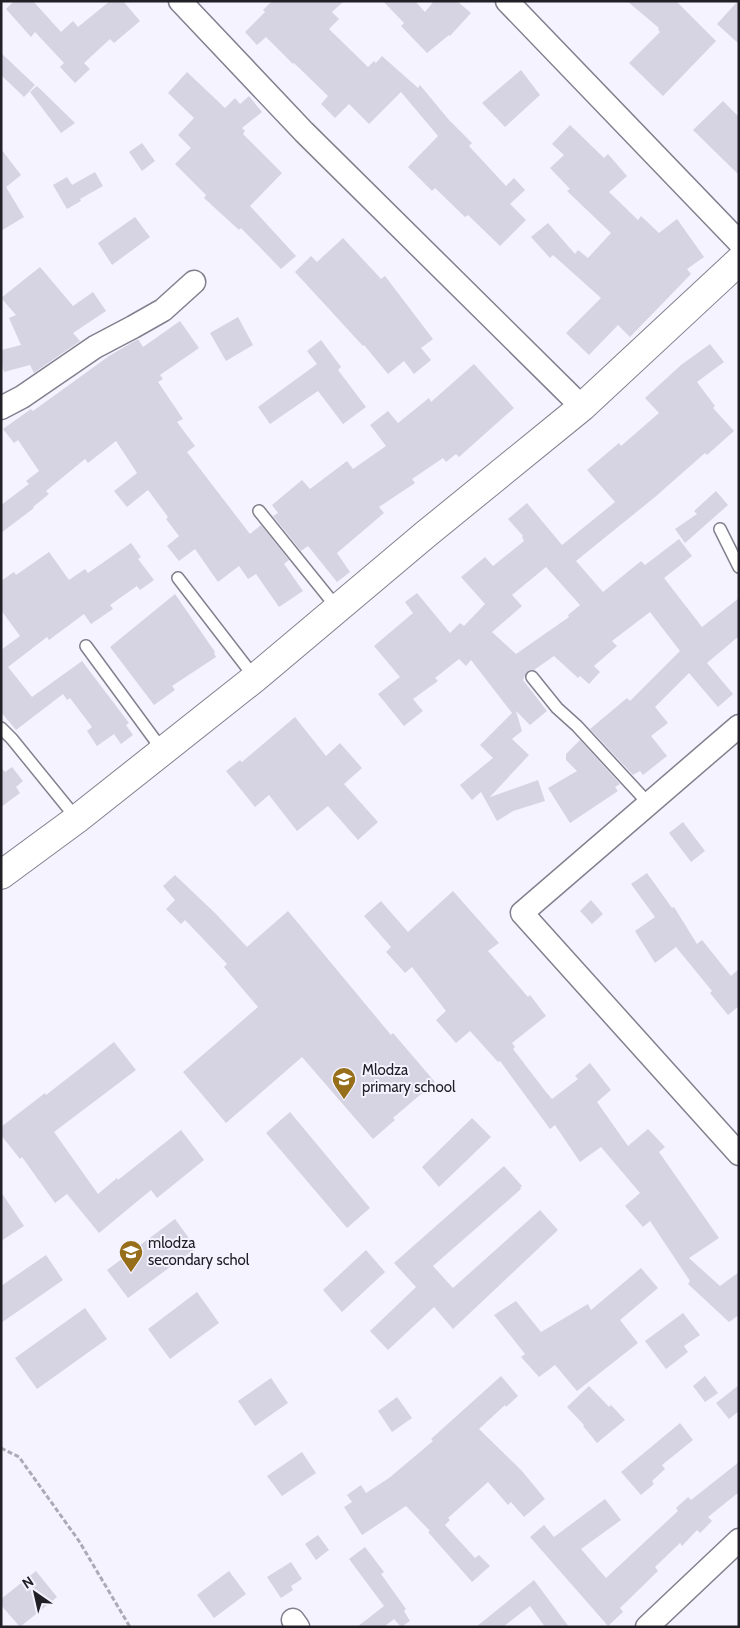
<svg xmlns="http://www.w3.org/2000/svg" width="740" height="1628" font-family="Cabin,sans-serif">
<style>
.building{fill:#d6d4e3;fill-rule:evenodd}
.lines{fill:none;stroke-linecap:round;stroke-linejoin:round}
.service-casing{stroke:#82808e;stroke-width:14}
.minor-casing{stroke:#82808e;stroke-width:25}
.tertiary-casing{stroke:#82808e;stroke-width:30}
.path{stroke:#acabb5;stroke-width:3;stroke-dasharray:5 2.5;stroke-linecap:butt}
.service{stroke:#fff;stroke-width:11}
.minor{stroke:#fff;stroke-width:22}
.tertiary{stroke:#fff;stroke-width:28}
.labels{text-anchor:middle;stroke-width:4;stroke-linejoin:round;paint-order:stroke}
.poi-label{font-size:15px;fill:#212026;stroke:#f4f3ff;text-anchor:start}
</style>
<rect width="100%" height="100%" fill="#f4f3ff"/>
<!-- building -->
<g class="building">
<polygon points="14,1 33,1 61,32 73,21 78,27 110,1 123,1 140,21 114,43 110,39 84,63 90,69 75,83 60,67 64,63 35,32 31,37 6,9"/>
<polygon points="272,1 344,1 332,12 339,19 329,29 368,67 374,61 376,63 382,56 418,88 420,85 449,120 472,143 469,146 506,186 514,178 525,190 510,204 526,220 500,246 468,215 465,217 435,188 432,191 408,167 438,136 401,92 369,124 349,104 335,118 321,104 328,96 294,63 293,64 266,37 257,45 245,32 265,12 263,10"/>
<polygon points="383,1 415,1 425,12 434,1 457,1 471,13 450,36 449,35 427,53 401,26 404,23"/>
<polygon points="627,1 676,1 716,41 663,96 629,63 660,32 658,29 659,28"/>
<polygon points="738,1 739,1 739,44 717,24"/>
<polygon points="1,53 35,85 24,97 1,75"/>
<polygon points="521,70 540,95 505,127 482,103"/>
<polygon points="187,72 225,108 235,98 240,104 249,96 262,112 242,128 245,131 243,134 282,173 250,206 296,256 281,269 241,228 239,230 204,198 206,195 175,164 191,148 178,135 194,118 168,93"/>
<polygon points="37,86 75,123 61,133 30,92"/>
<polygon points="723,101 739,117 739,175 693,130"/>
<polygon points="570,125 604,158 608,154 627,176 609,192 638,220 641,216 659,233 677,219 704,257 687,269 691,274 630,337 618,325 589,355 566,333 601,298 553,255 550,258 531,237 548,223 575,254 578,250 588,258 611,233 567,191 570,189 550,168 564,155 552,144"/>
<polygon points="142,143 155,161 142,171 129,152"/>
<polygon points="1,149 21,175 6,187 24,217 1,231"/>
<polygon points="95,172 103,186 80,199 81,201 67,209 53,185 67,177 72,185"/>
<polygon points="135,217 150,237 112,265 98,243"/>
<polygon points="343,238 381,279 385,276 433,339 421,348 431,360 414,374 404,361 388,374 364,345 363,346 295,272 311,256 317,262"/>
<polygon points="40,267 73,306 93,292 106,311 73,333 80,341 38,370 34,373 30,365 4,372 1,362 1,350 21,345 9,318 16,315 1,298"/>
<polygon points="238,317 253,345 226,361 210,333"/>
<polygon points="180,321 199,348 160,375 163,379 158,382 183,419 177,422 195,446 187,452 250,534 261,525 289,560 284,564 303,591 279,607 256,574 248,579 239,566 218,582 195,549 179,561 167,546 179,536 166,519 168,517 148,490 127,507 114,491 137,473 116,441 88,463 85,459 46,491 49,494 33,507 34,508 1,533 1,505 29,484 26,481 39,471 18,440 14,443 3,429 31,409 33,411 109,356 138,339 143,347"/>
<polygon points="321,340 341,367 338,370 366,407 343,424 318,391 270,424 258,407 317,364 307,351"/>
<path d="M710 344 724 362 697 382 715 406 713 408 734 431 707 455 705 453 655 497 576 561 603 592 641 561 645 565 679 539 692 556 664 578 702 627 739 598V636L707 663 733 694 718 707 689 673 655 707 668 723 651 736 667 756 643 775 640 771 633 775 590 729 627 698 630 701 680 651 650 612 612 641 617 646 594 666 600 672 589 684 580 676 578 678 554 656 534 670 527 672 523 680 547 711 530 725 516 711 522 731 512 739 529 755 490 797 538 780 545 801 513 811 497 821 481 792 472 800 460 785 493 758 480 745 512 713 471 660 466 666 459 659 435 678 438 681 413 699 423 711 404 726 378 694 400 677 374 646 413 613 405 602 417 593 450 633 460 623 464 626 485 604 461 577 485 557 493 566 524 541 522 537 523 536 508 519 527 503 562 545 615 502 587 470 619 443 621 446 659 413 645 398 681 365ZM546 567 580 605 568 615 569 617 516 654 492 632 522 606 512 595Z"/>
<polygon points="474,364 514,408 459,457 456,454 446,462 443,458 412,479 415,483 379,507 384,513 337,553 350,572 337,582 308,546 301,551 273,516 278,513 272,505 302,480 310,489 347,461 353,469 386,446 370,425 388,411 398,423 429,398 431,402"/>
<polygon points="716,491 728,505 685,543 675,529 697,514 694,511"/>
<polygon points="131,543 141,557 138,559 154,580 140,590 137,586 110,605 113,609 91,624 84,614 49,640 47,637 8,667 32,697 82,661 129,723 126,725 133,735 121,744 114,734 97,746 87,731 92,727 70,698 67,700 63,694 16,730 1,712 1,650 20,636 1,610 1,581 14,572 16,575 49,552 69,580 85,569 88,573"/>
<polygon points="175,594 215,652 214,653 216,657 172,686 175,690 154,705 110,647"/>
<polygon points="295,717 326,756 340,743 362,768 344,784 378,822 358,840 328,806 297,831 269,795 255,807 226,771 240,760 242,762"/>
<polygon points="580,740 620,784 615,787 618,791 570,823 548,788 577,771 566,760 566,754"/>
<polygon points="1,767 5,772 12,767 23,781 16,787 20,793 1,807"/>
<polygon points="683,822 705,851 691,862 669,833"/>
<polygon points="647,873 672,908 674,907 697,944 702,940 731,976 739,969 739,1006 728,1015 710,993 712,991 676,947 655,963 635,931 655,917 631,884"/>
<polygon points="175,875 215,913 247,947 288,911 391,1035 393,1033 435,1082 393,1118 395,1120 373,1139 302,1057 226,1123 183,1072 258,1007 224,967 227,964 185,920 181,924 166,909 175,900 163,886"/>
<polygon points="453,891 499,943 488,951 528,997 530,995 546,1016 512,1043 515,1047 513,1049 546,1092 552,1099 578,1079 575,1076 590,1063 611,1090 597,1102 628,1146 648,1129 665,1147 659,1152 719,1238 689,1258 720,1286 739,1272 739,1315 729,1322 688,1284 690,1281 650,1221 643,1227 625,1206 640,1193 601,1147 580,1162 555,1125 550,1129 500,1061 498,1062 470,1031 456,1043 436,1020 446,1011 412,967 405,973 386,952 391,947 364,916 381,901 408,932"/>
<polygon points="591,900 603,914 592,924 580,911"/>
<polygon points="114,1042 136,1070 54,1132 98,1194 117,1178 118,1180 181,1130 204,1160 157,1198 151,1190 99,1233 67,1194 55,1203 22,1157 20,1159 1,1135 1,1127 45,1093 46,1095"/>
<polygon points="290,1112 370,1208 347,1228 266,1133"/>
<polygon points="472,1118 491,1137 439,1187 422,1167"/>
<polygon points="504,1166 522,1186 520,1188 521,1189 433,1266 453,1288 540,1210 558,1230 453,1329 434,1307 388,1350 370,1331 416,1287 394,1263"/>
<polygon points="1,1192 24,1226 1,1241"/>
<polygon points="175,1219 196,1248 128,1298 107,1270"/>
<polygon points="366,1250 385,1272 342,1312 323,1290"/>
<polygon points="46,1255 63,1280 1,1323 1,1286"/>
<polygon points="641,1268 658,1288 620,1320 638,1343 577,1391 555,1365 539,1377 521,1357 525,1354 494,1315 516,1301 541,1332 588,1304 591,1310"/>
<polygon points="197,1292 219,1323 170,1359 148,1329"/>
<polygon points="85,1308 107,1339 37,1389 15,1358"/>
<polygon points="683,1313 700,1335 684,1346 688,1352 666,1369 645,1341"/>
<polygon points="501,1376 518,1396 506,1407 505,1405 479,1429 522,1471 545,1499 524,1517 511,1502 508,1505 488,1482 448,1518 450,1520 445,1525 475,1558 479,1555 490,1566 472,1582 428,1532 430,1531 406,1506 362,1535 344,1507 352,1502 347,1495 361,1485 366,1493 389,1478 433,1441 431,1439"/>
<polygon points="705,1376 718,1393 705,1402 693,1386"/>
<polygon points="271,1378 288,1403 255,1426 238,1401"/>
<polygon points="739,1385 739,1411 729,1419 716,1403"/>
<polygon points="589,1386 609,1407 611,1405 625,1420 597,1443 583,1426 584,1425 567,1407"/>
<polygon points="397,1397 412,1418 392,1432 378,1411"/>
<polygon points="680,1423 693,1440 662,1465 665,1469 652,1481 654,1484 641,1495 621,1472"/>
<polygon points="302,1452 316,1473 282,1496 267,1476"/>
<polygon points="739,1462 739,1492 708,1517 712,1521 700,1533 697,1530 682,1546 680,1543 655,1567 658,1571 620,1608 623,1612 608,1626 530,1537 544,1525 554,1537 605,1499 621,1520 581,1549 606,1578 678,1511 676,1508 688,1497 691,1500"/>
<polygon points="318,1535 329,1550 316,1560 305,1544"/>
<polygon points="365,1547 384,1572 381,1574 406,1609 404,1611 410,1621 401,1627 394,1619 384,1627 357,1627 384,1606 349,1559"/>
<polygon points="291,1562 302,1579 291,1586 293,1590 281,1598 267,1577"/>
<polygon points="36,1571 57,1597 20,1627 1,1605 1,1599"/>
<polygon points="229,1571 246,1594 214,1618 197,1595"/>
<polygon points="534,1580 569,1627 545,1627 530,1606 503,1627 476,1627"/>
</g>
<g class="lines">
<!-- service casing -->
<g class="service-casing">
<g id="service">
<polyline points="259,511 338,609"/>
<polyline points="720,529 739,567"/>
<polyline points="178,578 255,678"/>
<polyline points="86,646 163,751"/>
<polyline points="532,677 557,708 577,726 649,804"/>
<polyline points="1,728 12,739 77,819"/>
</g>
</g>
<!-- minor casing -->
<g class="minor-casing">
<g id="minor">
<polyline points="180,1 304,132 582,407"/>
<polyline points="507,1 739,242"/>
<polyline points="1,408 22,397 95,347 133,327 163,310 194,282"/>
<polyline points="739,726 522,913 739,1154"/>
<polyline points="293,1620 298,1627"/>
<polyline points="647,1627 739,1540"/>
</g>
</g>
<!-- tertiary casing -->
<g class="tertiary-casing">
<polyline id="tertiary" points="1,875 77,819 255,678 426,534 582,407 739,261"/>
</g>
<!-- path -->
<polyline class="path" points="1,1448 19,1457 79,1541 130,1627"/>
<!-- service -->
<use href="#service" class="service"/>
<!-- minor -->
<use href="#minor" class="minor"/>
<!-- tertiary -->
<use href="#tertiary" class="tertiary"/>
</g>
<!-- icons -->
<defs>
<g id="school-pin" transform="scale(1.25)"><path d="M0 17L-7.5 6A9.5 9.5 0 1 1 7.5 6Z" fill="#976f1a" stroke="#f4f3ff"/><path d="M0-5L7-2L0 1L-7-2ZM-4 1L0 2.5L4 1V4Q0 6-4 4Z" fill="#fff"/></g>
</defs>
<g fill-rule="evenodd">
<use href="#school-pin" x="344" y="1079"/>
<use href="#school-pin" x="131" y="1252"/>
</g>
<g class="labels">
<!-- poi labels -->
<g class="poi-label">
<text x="362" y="1075">Mlodza<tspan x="362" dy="17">primary school</tspan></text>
<text x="148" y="1248">mlodza<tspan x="148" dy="17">secondary schol</tspan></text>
</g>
</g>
<!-- border -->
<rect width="740" height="1628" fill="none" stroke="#212026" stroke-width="5"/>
<!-- north arrow -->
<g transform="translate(35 1593) rotate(326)" stroke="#f4f3ff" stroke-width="4" paint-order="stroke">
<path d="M0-4L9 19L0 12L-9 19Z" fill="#212026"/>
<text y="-8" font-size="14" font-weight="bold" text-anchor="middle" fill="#212026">N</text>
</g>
</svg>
